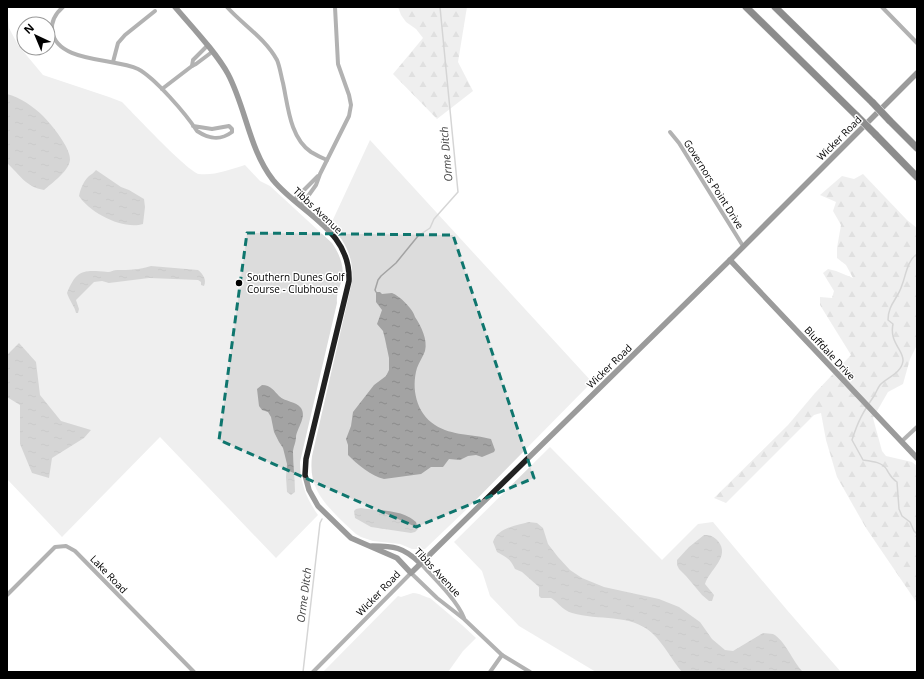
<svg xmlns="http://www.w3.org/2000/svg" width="924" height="679" font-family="'Open Sans',sans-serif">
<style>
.green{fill:#dcdcdc}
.forest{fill:url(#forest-firs)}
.water{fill:url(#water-ripples)}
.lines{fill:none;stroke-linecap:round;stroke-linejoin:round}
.stream{stroke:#a3a3a3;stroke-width:1.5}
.highway-casing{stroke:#dbdbdb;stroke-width:8}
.street{stroke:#555;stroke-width:4}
.secondary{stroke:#222;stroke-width:5.5}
.highway{stroke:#000;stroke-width:7}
.highway-bridge-casing{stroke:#dbdbdb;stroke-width:8;stroke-linecap:butt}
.highway-bridge{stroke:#000;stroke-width:7}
.marked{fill:none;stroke:#0f766e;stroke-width:3;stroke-dasharray:8 5;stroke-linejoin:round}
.poi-dot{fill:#000;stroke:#fff;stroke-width:1.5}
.labels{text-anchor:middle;stroke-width:3;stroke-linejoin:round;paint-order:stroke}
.street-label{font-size:10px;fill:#000;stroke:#fff}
.poi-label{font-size:10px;fill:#000;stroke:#fff;text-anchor:start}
.water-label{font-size:11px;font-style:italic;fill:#444;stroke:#fff}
</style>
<defs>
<pattern id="forest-firs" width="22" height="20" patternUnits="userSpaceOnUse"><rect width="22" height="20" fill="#dcdcdc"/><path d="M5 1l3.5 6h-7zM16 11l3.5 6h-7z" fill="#bbb"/></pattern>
<pattern id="water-ripples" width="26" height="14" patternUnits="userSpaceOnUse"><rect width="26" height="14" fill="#a3a3a3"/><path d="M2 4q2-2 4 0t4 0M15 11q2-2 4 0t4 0" fill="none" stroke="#8b8b8b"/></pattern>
</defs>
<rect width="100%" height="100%" fill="#fff"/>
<!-- green -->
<g class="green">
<path d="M7 12 9 28 18 45 43 75 109 97 122 102C134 114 188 172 199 174 214 176 231 169 245 165L260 181 270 186 332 243C339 253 345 267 342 279 340 287 336 294 337 303L300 462C300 482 306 498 318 515L276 558 160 437 62 537 7 479Z"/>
<path d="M370 140 592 382 469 507 425 549H412L400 544 373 541 361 537 356 534C349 528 342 521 336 515 318 496 309 483 312 456L352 282C354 260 347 242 330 226Z"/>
<polygon points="550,447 662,560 698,524 713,522 787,610 841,672 596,672 519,626 490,596 482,571 454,542"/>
<path d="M413 593C420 593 424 597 430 598L462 625 476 638 463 651 448 672H323L398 596 401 597Z"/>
</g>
<!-- forest -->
<g class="forest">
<polygon points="398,7 467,7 458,62 473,91 437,119 393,74 423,38 416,29 406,22 401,15"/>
<polygon points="863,174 907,220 917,228 917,345 910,359 903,384 888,392 873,418 882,451 886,456 912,462 917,466 917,603 866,528 837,477 826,440 821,413 814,415 726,503 714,498 788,425 815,393 851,355 820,305 820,297 832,298 834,291 823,273 828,269 836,271 853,278 846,265 837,258 837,248 841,225 833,211 836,202 820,195 842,176 854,179"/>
</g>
<!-- water -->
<g class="water">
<path d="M7 94C20 97 34 107 43 116 51 124 71 148 70 160 69 171 52 183 44 190 26 187 20 175 7 163Z"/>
<path d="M96 170 121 187 129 190 144 199 145 207 143 224C123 230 90 213 79 196 80 190 83 182 88 177 91 174 93 174 96 170Z"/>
<path d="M151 266 198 270C203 274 207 280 204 286L201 285V282L198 280 149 278 109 283 102 281 94 282 76 300 79 309 78 313H76C75 307 69 300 67 293 77 269 83 270 108 272 111 272 114 270 117 270 129 270 139 270 151 266Z"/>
<path d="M376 292H380L382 294C385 294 389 293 392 293 400 296 413 309 415 317 421 326 428 340 425 351 423 357 419 362 417 368 411 388 416 413 435 425 452 436 473 434 491 439L495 450 494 452 482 457 476 455 468 456 460 460 449 459 443 467H431L421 474 384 479C371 476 357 464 348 455V445L346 439 351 426 353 412 374 385 386 376 389 370V358L385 339 383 331 377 324 382 310 376 302Z"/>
<polygon points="19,343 36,362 40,395 61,421 91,430 84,438 52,458 49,478 32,473 20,444 20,405 7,397 7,355"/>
<path d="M262 385C271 385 274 391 279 396 285 402 296 401 301 408 307 417 297 428 296 437 296 442 293 448 293 452 293 465 295 479 295 492L291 495 287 492 286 477 287 464 283 448 279 442 274 432 271 417 268 412 262 410 259 406 257 389Z"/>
<path d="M361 508C379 511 402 509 416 522L418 529 415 532 411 533 371 527 355 518 354 511 356 509Z"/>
<path d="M529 522 537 523 543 528 548 544 558 557 570 570 582 578 604 587 659 599 679 607 700 622 712 639 725 650 733 651 763 633 773 634C785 640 793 662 803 672H682C671 659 664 644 652 633 630 613 598 621 572 613 562 610 559 603 551 598H541L539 596V587L522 572 515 569C510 558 507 558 497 552L493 542C497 528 517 525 529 522Z"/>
<path d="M704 535C711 535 713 536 718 541 731 557 709 570 705 584L714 595 712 601H709L702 595 686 576 679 569 677 565V560L689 547Z"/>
</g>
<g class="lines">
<!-- stream -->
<g class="stream">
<path d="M917 254C907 261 906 275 902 285 898 299 888 304 888 320L893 324C889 343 904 350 903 361 901 374 887 377 880 385 877 389 876 393 874 396 863 412 858 421 852 440L863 460C871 461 883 462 887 470 890 475 891 478 897 482L899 509 902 516 910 522 914 531 917 534"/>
<polyline points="376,292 375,290 378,280 381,276 396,263 418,236 430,228 434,219 458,192 440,7"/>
<polyline points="303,672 320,523 322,519"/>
</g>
<!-- highway casing -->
<g class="highway-casing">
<g id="highway">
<polyline points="746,7 857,116"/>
<polyline points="775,7 873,103"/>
<polyline points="889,120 917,148"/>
<polyline points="875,134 917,177"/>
</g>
</g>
<!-- street -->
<g class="street">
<path d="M63 7C56 13 51 21 52 31 57 63 115 58 138 69 155 78 186 114 197 131 209 139 220 141 232 132V129L229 126 212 129 193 126"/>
<path d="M227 7C243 25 265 38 277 60 280 67 281 76 283 83 288 106 290 138 311 152 316 155 322 158 327 160"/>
<polyline points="882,7 917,43"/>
<polyline points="113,62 118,43 125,35 155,11"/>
<polyline points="192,66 193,60 207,46"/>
<polyline points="162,89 192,66 196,64 212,52"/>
<polyline points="670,132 679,143 743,246"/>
<polyline points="294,200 318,176"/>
<polyline points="301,206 316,185 320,174 349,116 351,105 349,95 338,64 335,7"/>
<polyline points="902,441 917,427"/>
<path d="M420 563C434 578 457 600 464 618"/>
<polyline points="7,595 55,547 66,546 75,551 194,672"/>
<polyline points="313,672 411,573 437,598 464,619 502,655 530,672"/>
<polyline points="490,672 502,655"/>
</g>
<!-- secondary -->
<g class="secondary">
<path d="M175 7C192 27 216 52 228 74 246 108 249 149 273 180 301 214 351 230 349 281L306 459 305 475 309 490 318 506 351 538 397 558 411 573 730 260 917 73"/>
<polyline points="730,260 917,458"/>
<path d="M372 546C394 546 403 547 420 563"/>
</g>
<!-- highway -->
<use href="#highway" class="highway"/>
<!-- highway-bridge casing -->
<g class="highway-bridge-casing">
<g id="highway-bridge">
<polyline points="873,103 889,120"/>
<polyline points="857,116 875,134"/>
</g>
</g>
<!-- highway-bridge -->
<use href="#highway-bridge" class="highway-bridge"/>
</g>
<!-- marked area -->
<path d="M0 0H924V679H0ZM247 233 453 235 534 478 416 527 219 440Z" fill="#fff" fill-opacity=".55" fill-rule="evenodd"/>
<path class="marked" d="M247 233 453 235 534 478 416 527 219 440Z"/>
<!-- markers -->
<circle class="poi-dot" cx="239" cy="283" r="4"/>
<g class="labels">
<!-- street labels -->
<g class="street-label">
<text transform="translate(839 138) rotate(-45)" y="4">Wicker Road</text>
<text transform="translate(714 184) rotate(58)" y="4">Governors Point Drive</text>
<text transform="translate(318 210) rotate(43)" y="4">Tibbs Avenue</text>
<text transform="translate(830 353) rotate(47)" y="4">Bluffdale Drive</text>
<text transform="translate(609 366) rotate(-44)" y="4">Wicker Road</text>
<text transform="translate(438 572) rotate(47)" y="4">Tibbs Avenue</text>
<text transform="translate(109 574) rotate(46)" y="4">Lake Road</text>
<text transform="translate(378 593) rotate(-46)" y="4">Wicker Road</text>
</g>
<!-- poi labels -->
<g class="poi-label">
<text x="247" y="281">Southern Dunes Golf<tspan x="247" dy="12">Course - Clubhouse</tspan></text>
</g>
<!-- water labels -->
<g class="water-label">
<text transform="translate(446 154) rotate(-95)" y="4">Orme Ditch</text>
<text transform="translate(304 595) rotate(-83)" y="4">Orme Ditch</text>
</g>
</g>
<!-- border -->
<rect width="924" height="679" fill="none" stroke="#000000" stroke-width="16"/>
<!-- north arrow -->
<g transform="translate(36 36) rotate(316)"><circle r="19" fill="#ffffff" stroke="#999999"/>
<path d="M0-3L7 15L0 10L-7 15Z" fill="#000000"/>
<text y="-6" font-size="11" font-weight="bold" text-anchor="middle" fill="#000000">N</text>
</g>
</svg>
